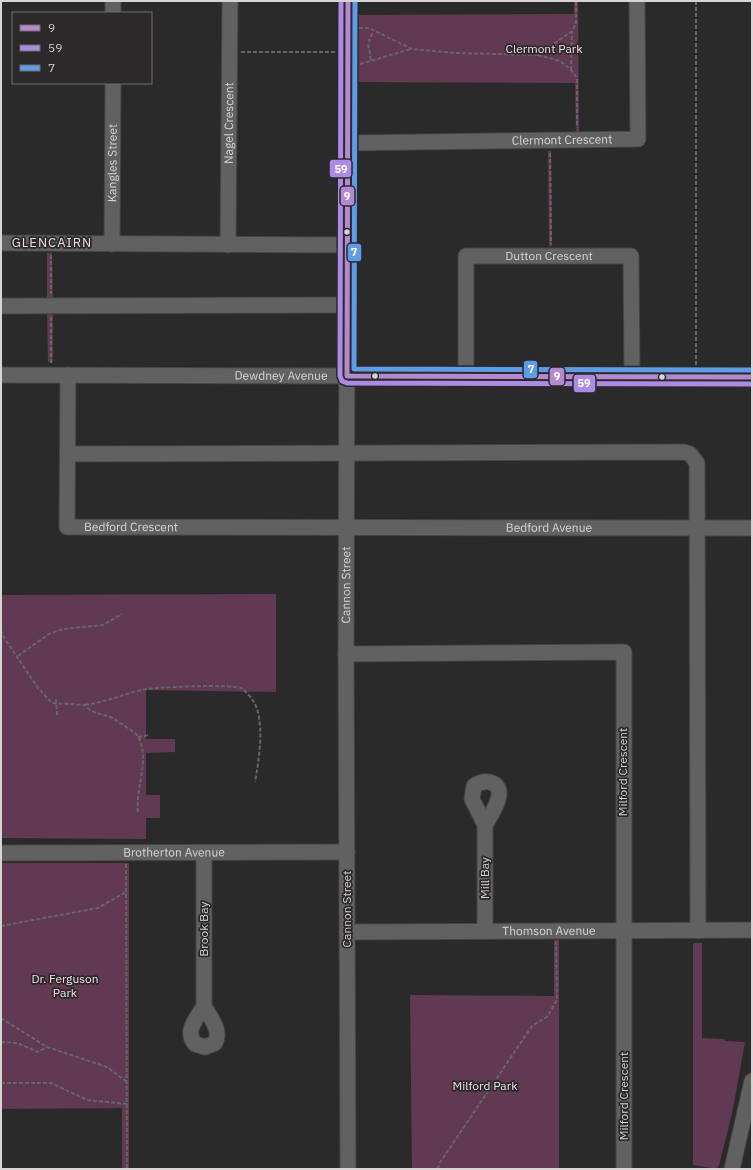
<svg xmlns="http://www.w3.org/2000/svg" width="753" height="1170" font-family="'IBM Plex Sans',sans-serif">
<style>
.green{fill:#623952}
.lines{fill:none;stroke-linecap:round;stroke-linejoin:round}
.minor-casing{stroke:#464546;stroke-width:17}
.path{stroke:#666;stroke-width:2;stroke-dasharray:4 2;stroke-linecap:butt}
.minor{stroke:#626162;stroke-width:15}
.bus-1-casing{stroke:#2c292b;stroke-width:8}
.bus-2-casing{stroke:#2c292b;stroke-width:8}
.bus-3-casing{stroke:#2c292b;stroke-width:8}
.bus-1{stroke:#b589ce;stroke-width:5}
.bus-2{stroke:#ac8be4;stroke-width:5}
.bus-3{stroke:#5f9ce6;stroke-width:5}
.bus-dot{fill:#d6d4d5;stroke:#2c292b;stroke-width:1.5}
.labels{text-anchor:middle;stroke-width:3.5;stroke-linejoin:round;paint-order:stroke}
.park-label{font-size:12px;fill:#f2dde8;stroke:#2c292b}
.street-label{font-size:12px;fill:#d6d4d5;stroke:#2c292b}
.neighbourhood-label{font-size:13px;letter-spacing:1px;fill:#f8d9ea;stroke:#2c292b}
.line-badge{stroke:#2c292b;stroke-width:1.5}
.badge-label{font-size:11px;text-anchor:middle;font-weight:bold;fill:#fff}
</style>
<rect width="100%" height="100%" fill="#2b2a2b"/>
<!-- green -->
<g class="green">
<polygon points="574,1 578,1 579,132 576,132 575,83 356,82 356,15 574,14"/>
<polygon points="548,151 551,151 552,246 549,246"/>
<polygon points="47,253 52,253 53,300 47,300"/>
<polygon points="53,308 53,362 48,362 47,309"/>
<polygon points="276,594 276,692 146,690 146,739 175,739 175,752 146,753 146,795 160,795 160,818 146,818 146,839 1,838 1,595"/>
<polygon points="1,863 129,863 129,1169 122,1169 122,1108 1,1109"/>
<polygon points="554,940 559,940 559,1169 412,1169 410,995 554,996"/>
<polygon points="693,943 702,943 702,1038 724,1039 725,1041 745,1042 732,1114 719,1165 717,1169 693,1165"/>
</g>
<g class="lines">
<!-- minor casing -->
<g class="minor-casing">
<g id="minor">
<polyline points="113,13 113,1"/>
<path id="s1" d="M347 143 638 139 637 1"/>
<polyline points="1,243 347,245"/>
<path id="s2" d="M112 244 113 83"/>
<path id="s3" d="M228 245 230 1"/>
<polyline points="1,306 347,305"/>
<path id="s4" d="M1 375 752 377"/>
<path id="s5" d="M68 375 67 527 752 528"/>
<path id="s6" d="M466 376V256H631L632 376"/>
<polyline points="68,454 684,452 690,454 697,463 698,931"/>
<polyline points="346,654 624,652 624,1169"/>
<path d="M485 825C491 815 511 786 489 782 483 781 478 783 474 786L472 799 485 825V931"/>
<path id="s7" d="M1 853 347 852"/>
<path id="s8" d="M347 932 752 930"/>
<path d="M204 1006C197 1018 184 1031 195 1044L205 1047 215 1043C222 1031 210 1017 204 1006V853"/>
<path id="s9" d="M348 1169 346 654 348 1"/>
<polyline points="732,1169 752,1081"/>
</g>
</g>
<!-- path -->
<g class="path">
<polyline points="696,1 696,366"/>
<polyline points="359,28 369,28 412,49 455,53 538,55 572,31 576,24 576,1"/>
<polyline points="241,52 336,52"/>
<polyline points="538,55 560,61 571,70 577,78 577,127"/>
<polyline points="371,60 368,44 373,31"/>
<polyline points="360,64 411,49"/>
<polyline points="571,70 572,31"/>
<polyline points="550,153 551,244"/>
<polyline points="51,255 51,294"/>
<polyline points="51,317 51,364"/>
<path d="M1 630 3 636 38 688 52 703 85 705C93 716 107 713 117 721 123 725 136 732 139 738 150 763 135 787 138 812"/>
<polyline points="18,656 49,634 63,629 103,625 122,614"/>
<polyline points="56,699 57,715"/>
<path d="M85 705C105 702 122 695 141 690 154 687 230 684 241 688 244 690 250 696 252 699 266 718 259 760 255 782"/>
<polyline points="138,737 149,735"/>
<polyline points="126,864 127,1169"/>
<polyline points="1,926 98,908 126,892"/>
<polyline points="1,1018 47,1047 107,1067 127,1082"/>
<polyline points="1,1042 17,1043 38,1052 47,1047"/>
<polyline points="1,1083 51,1083 87,1100 127,1104"/>
<polyline points="438,1169 439,1164 532,1026 548,1016 557,999 556,942"/>
</g>
<!-- minor -->
<use href="#minor" class="minor"/>
<!-- bus-1 casing -->
<g class="bus-1-casing">
<polyline id="bus-1" points="348,1 347,376 752,377"/>
</g>
<!-- bus-2 casing -->
<g class="bus-2-casing">
<polyline id="bus-2" points="341,1 340,376 342,381 347,383 752,384"/>
</g>
<!-- bus-3 casing -->
<g class="bus-3-casing">
<polyline id="bus-3" points="355,1 354,369 752,370"/>
</g>
<!-- bus-1 -->
<use href="#bus-1" class="bus-1"/>
<!-- bus-2 -->
<use href="#bus-2" class="bus-2"/>
<!-- bus-3 -->
<use href="#bus-3" class="bus-3"/>
</g>
<!-- markers -->
<g class="bus-dot">
<circle cx="347" cy="232" r="3.5"/>
<circle cx="375" cy="376" r="3.5"/>
<circle cx="662" cy="377" r="3.5"/>
</g>
<g class="labels">
<!-- park labels -->
<g class="park-label">
<text x="544" y="53">Clermont Park</text>
<text x="65" y="983">Dr. Ferguson<tspan x="65" dy="14">Park</tspan></text>
<text x="485" y="1090">Milford Park</text>
</g>
<!-- street labels -->
<g class="street-label">
<text dy="4" stroke="none"><textPath href="#s3" startOffset="122">Nagel Crescent</textPath></text>
<text dy="4" stroke="none"><textPath href="#s1" startOffset="215">Clermont Crescent</textPath></text>
<text dy="4" stroke="none"><textPath href="#s2" startOffset="81">Kangles Street</textPath></text>
<text dy="4" stroke="none"><textPath href="#s6" startOffset="203">Dutton Crescent</textPath></text>
<text dy="4" stroke="none"><textPath href="#s4" startOffset="280">Dewdney Avenue</textPath></text>
<text dy="4" stroke="none"><textPath href="#s5" startOffset="216">Bedford Crescent</textPath></text>
<text dy="4" stroke="none"><textPath href="#s5" startOffset="634">Bedford Avenue</textPath></text>
<text dy="4" stroke="none"><textPath href="#s9" startOffset="584">Cannon Street</textPath></text>
<text transform="translate(623 772) rotate(-90)" y="4">Milford Crescent</text>
<text dy="4" stroke="none"><textPath href="#s7" startOffset="173">Brotherton Avenue</textPath></text>
<text transform="translate(485 878) rotate(-90)" y="4">Mill Bay</text>
<text transform="translate(347 909) rotate(-90)" y="4">Cannon Street</text>
<text transform="translate(204 929) rotate(-90)" y="4">Brook Bay</text>
<text dy="4" stroke="none"><textPath href="#s8" startOffset="202">Thomson Avenue</textPath></text>
<text transform="translate(624 1096) rotate(-90)" y="4">Milford Crescent</text>
</g>
<!-- neighbourhood labels -->
<g class="neighbourhood-label">
<text x="52" y="247">GLENCAIRN</text>
</g>
</g>
<g class="line-badge">
<rect x="329" y="159" width="23" height="19" rx="4" fill="#ac8be4"/>
<rect x="340" y="186" width="15" height="20" rx="4" fill="#b589ce"/>
<rect x="347" y="243" width="15" height="19" rx="4" fill="#5f9ce6"/>
<rect x="523" y="360" width="15" height="19" rx="4" fill="#5f9ce6"/>
<rect x="549" y="367" width="16" height="19" rx="4" fill="#b589ce"/>
<rect x="573" y="374" width="23" height="19" rx="4" fill="#ac8be4"/>
</g>
<g class="badge-label">
<text x="341" y="173">59</text>
<text x="347" y="200">9</text>
<text x="354" y="256">7</text>
<text x="531" y="373">7</text>
<text x="557" y="380">9</text>
<text x="584" y="387">59</text>
</g>
<!-- border -->
<rect width="753" height="1170" fill="none" stroke="#d6d4d5" stroke-width="4"/>
<!-- legend -->
<rect x="12" y="12" width="140" height="72" fill="#2c292b" stroke="#706d6f"/>
<rect x="20" y="25" width="20" height="6" fill="#b589ce" stroke="#706d6f"/>
<text x="48" y="32" font-size="12" fill="#d6d4d5">9</text>
<rect x="20" y="45" width="20" height="6" fill="#ac8be4" stroke="#706d6f"/>
<text x="48" y="52" font-size="12" fill="#d6d4d5">59</text>
<rect x="20" y="65" width="20" height="6" fill="#5f9ce6" stroke="#706d6f"/>
<text x="48" y="72" font-size="12" fill="#d6d4d5">7</text>
</svg>
